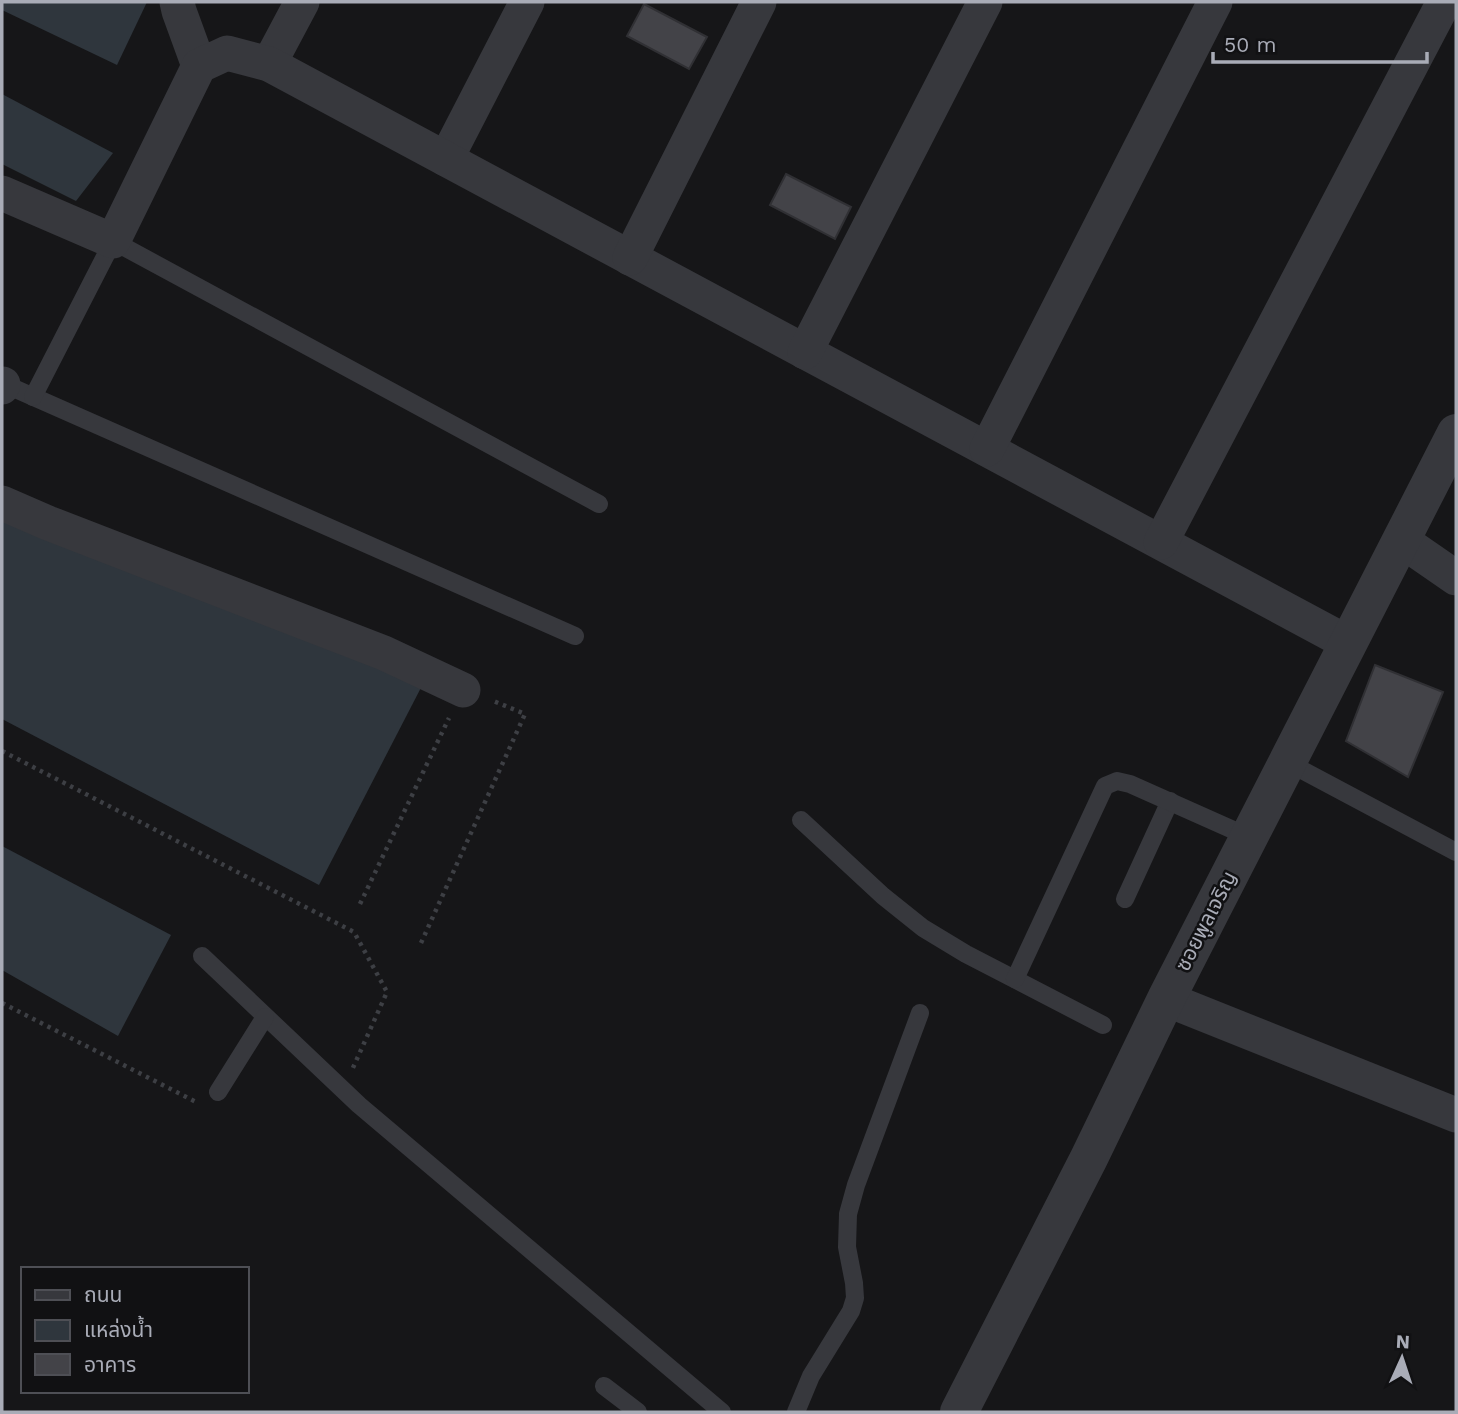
<svg xmlns="http://www.w3.org/2000/svg" width="1458" height="1414" font-family="'Work Sans','Noto Sans Thai',sans-serif">
<style>
.water{fill:#2f363d}
.building{fill:#434348;stroke:#303034;stroke-width:2}
.lines{fill:none;stroke-linecap:round;stroke-linejoin:round}
.path{stroke:#3d3f44;stroke-width:4.5;stroke-dasharray:3.5 5;stroke-linecap:butt}
.service{stroke:#37383d;stroke-width:18}
.minor{stroke:#37383d;stroke-width:35}
.tertiary{stroke:#37383d;stroke-width:38}
.labels{text-anchor:middle;stroke-width:5;stroke-linejoin:round;paint-order:stroke}
.street-label{font-size:21px;fill:#a9acb7;stroke:#111113}
</style>
<rect width="100%" height="100%" fill="#161618"/>
<!-- water -->
<g class="water">
<polygon points="2,2 147,2 117,65 2,10"/>
<polygon points="2,94 113,153 76,201 2,164"/>
<polygon points="2,511 426,678 319,885 2,719"/>
<polygon points="2,846 171,935 118,1036 2,970"/>
</g>
<!-- building -->
<g class="building">
<polygon points="644,4 707,37 689,69 627,36"/>
<polygon points="786,174 851,207 835,239 770,205"/>
<polygon points="1375,665 1443,692 1408,777 1346,741"/>
</g>
<g class="lines">
<!-- path -->
<g class="path">
<polyline points="2,751 354,932 387,992 352,1070"/>
<polyline points="360,904 449,718"/>
<polyline points="421,943 525,714 491,700"/>
<polyline points="2,1003 198,1103"/>
</g>
<!-- service -->
<g class="service">
<polyline points="2,383 575,636"/>
<polyline points="33,397 113,241 599,504"/>
<polyline points="1287,762 1456,852"/>
<polyline points="801,820 883,896 923,928 966,954 1103,1025"/>
<polyline points="1125,899 1170,801"/>
<polyline points="202,956 359,1105 722,1412"/>
<polyline points="1015,979 1105,786 1117,781 1130,784 1249,837"/>
<polyline points="218,1092 265,1017"/>
<polyline points="604,1386 638,1412"/>
<polyline points="796,1412 811,1376 851,1311 855,1298 854,1283 847,1247 848,1214 856,1185 920,1013"/>
</g>
<!-- minor -->
<g class="minor">
<polyline points="177,2 179,11 199,66"/>
<polyline points="269,64 302,2"/>
<polyline points="446,159 527,2"/>
<polyline points="2,193 113,241 199,66 227,53 269,64 1348,643"/>
<polyline points="630,258 759,2"/>
<polyline points="805,352 985,2"/>
<polyline points="2,387 3,384"/>
<polyline points="987,449 1215,2"/>
<polyline points="2,503 48,523 384,653 463,690"/>
<polyline points="1401,540 1456,578"/>
<polyline points="1161,542 1444,2"/>
<polyline points="1166,999 1456,1115"/>
</g>
<!-- tertiary -->
<polyline class="tertiary" points="959,1412 1089,1158 1166,999 1456,433"/>
</g>
<g class="labels">
<!-- street labels -->
<g class="street-label">
<text transform="translate(1206 921) rotate(-63)" y="7">ซอยพูลเจริญ</text>
</g>
</g>
<!-- border -->
<rect width="1458" height="1414" fill="none" stroke="#a9acb7" stroke-width="7"/>
<!-- legend -->
<rect x="21" y="1267" width="228" height="126" fill="#111113" stroke="#4e4f55" stroke-width="2"/>
<rect x="35" y="1290" width="35" height="10" fill="#37383d" stroke="#4e4f55" stroke-width="2"/>
<text x="84" y="1302" font-size="21" fill="#a9acb7">ถนน</text>
<rect x="35" y="1320" width="35" height="21" fill="#2f363d" stroke="#4e4f55" stroke-width="2"/>
<text x="84" y="1337" font-size="21" fill="#a9acb7">แหล่งน้ำ</text>
<rect x="35" y="1354" width="35" height="21" fill="#434348" stroke="#4e4f55" stroke-width="2"/>
<text x="84" y="1372" font-size="21" fill="#a9acb7">อาคาร</text>
<!-- north arrow -->
<g transform="translate(1402 1358) rotate(3)" stroke="#111113" stroke-width="5" paint-order="stroke">
<path d="M0-5L12 26L0 18L-12 26Z" fill="#a9acb7"/>
<text y="-10" font-size="19" font-weight="bold" text-anchor="middle" fill="#a9acb7">N</text>
</g>
<!-- scale -->
<path d="M1213 52v10h214v-10" fill="none" stroke="#a9acb7" stroke-width="3.5"/>
<text x="1224" y="52" font-size="21" fill="#a9acb7" stroke="#111113" stroke-width="5" paint-order="stroke">50 m</text>
</svg>
